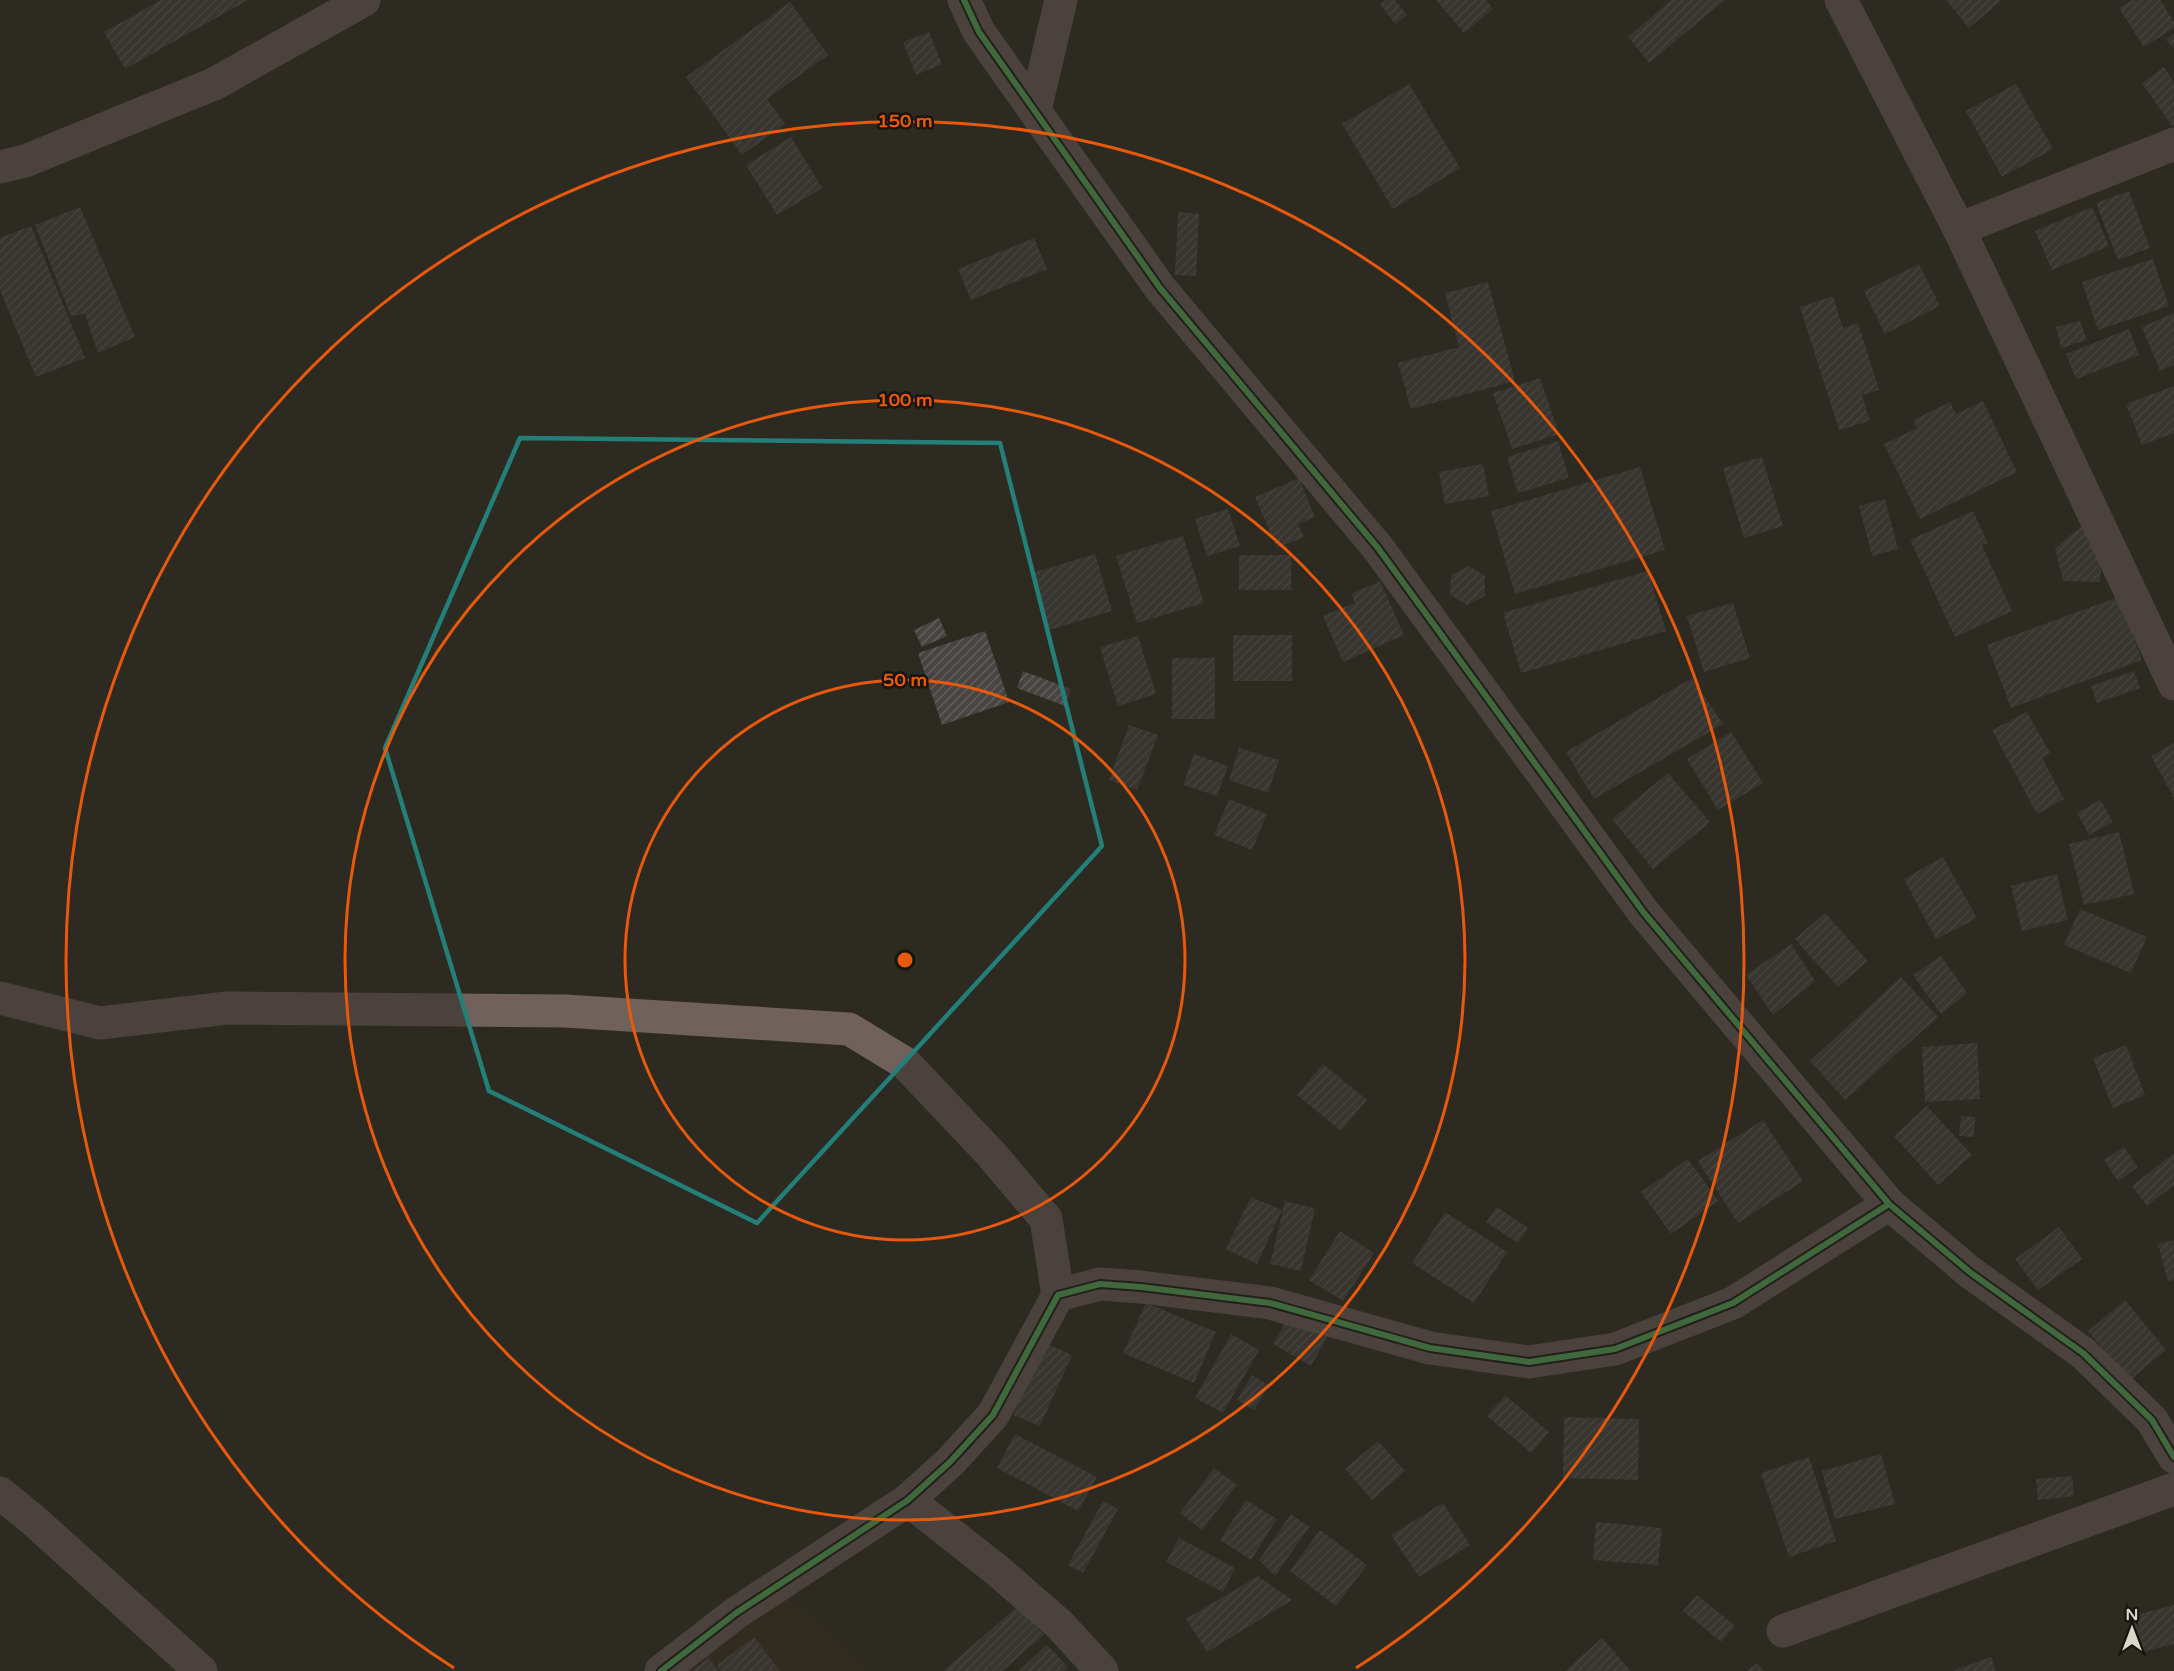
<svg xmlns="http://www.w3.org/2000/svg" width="2174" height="1671" font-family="'Varela Round',sans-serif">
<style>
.built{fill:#38301d}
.building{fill:url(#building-hatch)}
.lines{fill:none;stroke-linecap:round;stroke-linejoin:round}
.minor{stroke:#70615d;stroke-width:33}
.tertiary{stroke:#70615d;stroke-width:33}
.cycleway-casing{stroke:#17150e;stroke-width:10}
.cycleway{stroke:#56b35d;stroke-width:6}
.marked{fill:none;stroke:#238078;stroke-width:4.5;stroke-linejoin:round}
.ring{fill:none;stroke:#e8590c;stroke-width:3}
.centre{fill:#e8590c;stroke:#17150e;stroke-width:3}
.ring-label{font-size:18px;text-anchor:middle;font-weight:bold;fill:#e8590c;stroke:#17150e;stroke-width:5;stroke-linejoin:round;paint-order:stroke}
</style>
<defs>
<pattern id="building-hatch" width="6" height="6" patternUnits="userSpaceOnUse" patternTransform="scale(1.5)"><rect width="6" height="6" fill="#484441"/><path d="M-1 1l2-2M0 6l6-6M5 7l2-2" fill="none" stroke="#625e5b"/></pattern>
</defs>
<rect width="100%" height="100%" fill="#2d2a22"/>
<!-- built -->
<polygon class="built" points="785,1593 869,1671 685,1671"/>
<!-- building -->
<g class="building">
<polygon points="161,0 248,0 125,69 104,32"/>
<polygon points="1386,0 1395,0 1407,15 1395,24 1380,4"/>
<polygon points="1436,0 1486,0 1493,9 1464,33"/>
<polygon points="1671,0 1725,0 1649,63 1628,37"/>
<polygon points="1946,0 2002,0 1969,28"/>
<polygon points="2132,0 2160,0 2174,22 2174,28 2144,47 2119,8"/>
<polygon points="790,2 828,55 767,99 785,124 742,155 686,77"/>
<polygon points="929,32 942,64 916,75 903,42"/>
<polygon points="2174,33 2174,48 2166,40"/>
<polygon points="2164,67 2174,82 2174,124 2172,126 2142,83"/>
<polygon points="1409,84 1460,168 1393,209 1342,124"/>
<polygon points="2016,84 2053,149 2002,177 1966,111"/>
<polygon points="791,137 822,188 777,215 746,165"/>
<polygon points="2129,191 2150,248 2118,260 2096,203"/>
<polygon points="80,207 135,337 98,353 85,314 71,316 35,225"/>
<polygon points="2092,207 2109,246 2052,270 2035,231"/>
<polygon points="1178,212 1199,214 1196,276 1175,275"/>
<polygon points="31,226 85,358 36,377 0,290 0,238"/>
<polygon points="1034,238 1047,269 971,300 958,269"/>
<polygon points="2153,259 2169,306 2098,330 2082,282"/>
<polygon points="1919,264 1940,306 1885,334 1864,291"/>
<polygon points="1488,282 1515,381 1411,409 1398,363 1459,347 1445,293"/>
<polygon points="1833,296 1843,328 1858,323 1879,390 1862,395 1870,421 1839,430 1800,307"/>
<polygon points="2174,313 2174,365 2160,371 2142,327"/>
<polygon points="2080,321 2087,340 2061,348 2056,327"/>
<polygon points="2129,329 2139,355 2076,379 2066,354"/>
<polygon points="1540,378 1559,434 1512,449 1493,393"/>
<polygon points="2174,386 2174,433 2142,445 2126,404"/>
<polygon points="1983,401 2017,472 1920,519 1884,444 1917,428 1913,420 1950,402 1956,414"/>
<polygon points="1558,441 1569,478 1518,493 1507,457"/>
<polygon points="1762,457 1783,526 1744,538 1723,468"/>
<polygon points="1483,464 1489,496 1445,504 1439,472"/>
<polygon points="1640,467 1665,550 1515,594 1491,511"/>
<polygon points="1299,478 1315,517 1298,524 1304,537 1277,548 1255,497"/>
<polygon points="1885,499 1898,549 1872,556 1859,506"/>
<polygon points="1228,509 1240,546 1207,556 1195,519"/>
<polygon points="1973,511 1988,543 1982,545 2012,611 1955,637 1910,540"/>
<polygon points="2084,524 2103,548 2100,582 2063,581 2055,548"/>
<polygon points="1183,536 1204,603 1137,623 1116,556"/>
<polygon points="1095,554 1112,611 1049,630 1032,573"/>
<rect x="1239" y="555" width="52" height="35"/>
<polygon points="1469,566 1485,576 1485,596 1467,605 1450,595 1451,575"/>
<polygon points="1648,571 1666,631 1521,673 1503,613"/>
<polygon points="1380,581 1404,635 1343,662 1323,616 1355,603 1351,594"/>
<polygon points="2118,597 2142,660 2011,708 1987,645"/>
<polygon points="1733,603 1750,658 1704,672 1687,616"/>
<polygon points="939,618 947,636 922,647 914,630"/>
<polygon points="985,631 1009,702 942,725 918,653"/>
<rect x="1233" y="635" width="59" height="46"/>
<polygon points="1138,636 1156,694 1118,706 1100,647"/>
<rect x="1172" y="658" width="43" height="61"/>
<polygon points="1023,671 1071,689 1065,706 1017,688"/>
<polygon points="2134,671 2140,688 2097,703 2091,686"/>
<polygon points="1692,678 1723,724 1594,799 1566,752"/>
<polygon points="2027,712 2050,753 2042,758 2064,799 2037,814 1992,730"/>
<polygon points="1129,725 1158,735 1137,790 1109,780"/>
<polygon points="1731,732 1763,783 1718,810 1687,759"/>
<polygon points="2174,743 2174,798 2151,756"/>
<polygon points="1239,748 1279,760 1268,793 1229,780"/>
<polygon points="1194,754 1228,766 1217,796 1183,785"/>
<polygon points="1668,773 1710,822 1653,869 1612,819"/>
<polygon points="1229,799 1267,814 1252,850 1214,835"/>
<polygon points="2100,800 2113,822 2089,835 2077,813"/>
<polygon points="2119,832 2134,894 2084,905 2069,844"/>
<polygon points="1943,857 1977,918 1936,939 1904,879"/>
<polygon points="2057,874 2068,920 2022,931 2011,886"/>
<polygon points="2080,909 2147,937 2131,973 2064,945"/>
<polygon points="1825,913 1868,961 1838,987 1795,939"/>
<polygon points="1791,944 1815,981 1773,1015 1746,975"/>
<polygon points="1941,956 1967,993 1941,1014 1913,975"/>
<polygon points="1901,977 1938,1017 1845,1100 1810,1061"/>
<polygon points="1977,1043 1980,1099 1925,1102 1922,1047"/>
<polygon points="2126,1045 2145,1095 2113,1108 2093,1058"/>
<polygon points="1323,1064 1367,1100 1341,1131 1297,1095"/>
<polygon points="1927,1106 1972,1155 1938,1185 1894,1136"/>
<polygon points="1961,1116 1975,1117 1974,1137 1959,1136"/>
<polygon points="1763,1120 1803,1181 1738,1223 1698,1161"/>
<polygon points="2124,1147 2138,1167 2118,1181 2104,1160"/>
<polygon points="2174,1153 2174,1185 2147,1206 2132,1186"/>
<polygon points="1688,1159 1718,1201 1671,1234 1641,1192"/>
<polygon points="1251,1197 1282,1210 1257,1264 1226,1249"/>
<polygon points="1285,1201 1315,1208 1301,1271 1270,1264"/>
<polygon points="1497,1207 1528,1228 1518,1243 1486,1222"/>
<polygon points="1445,1212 1507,1252 1474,1303 1412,1263"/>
<polygon points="2059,1227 2082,1259 2038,1290 2015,1259"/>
<polygon points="1340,1231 1374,1253 1343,1301 1309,1280"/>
<polygon points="2174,1240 2174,1280 2168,1282 2158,1244"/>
<polygon points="2125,1300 2166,1350 2129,1381 2088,1331"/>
<polygon points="1146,1303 1216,1332 1194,1383 1123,1353"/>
<polygon points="1291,1313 1328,1335 1311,1366 1273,1344"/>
<polygon points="1231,1334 1259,1350 1223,1413 1195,1398"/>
<polygon points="1045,1343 1072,1355 1040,1426 1013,1415"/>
<polygon points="1252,1375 1269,1386 1254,1410 1237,1400"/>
<polygon points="1505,1395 1549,1432 1531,1453 1487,1416"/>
<polygon points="1564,1417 1639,1419 1638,1480 1563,1478"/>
<polygon points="1015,1434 1097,1477 1078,1511 997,1468"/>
<polygon points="1378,1441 1405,1471 1372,1500 1345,1469"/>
<polygon points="1881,1454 1895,1504 1835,1519 1822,1471"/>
<polygon points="1809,1457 1836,1541 1789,1557 1761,1473"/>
<polygon points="1214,1468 1237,1485 1202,1530 1180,1513"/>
<polygon points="2072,1476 2074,1496 2038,1500 2036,1479"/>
<polygon points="1246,1500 1277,1519 1251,1560 1220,1540"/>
<polygon points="1103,1501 1118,1509 1083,1573 1068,1565"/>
<polygon points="1443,1503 1470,1545 1419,1577 1391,1535"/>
<polygon points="1291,1514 1309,1527 1275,1576 1259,1560"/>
<polygon points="1596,1522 1662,1528 1658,1565 1593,1560"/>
<polygon points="1320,1530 1367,1565 1336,1606 1290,1571"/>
<polygon points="1179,1538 1235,1568 1223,1592 1166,1562"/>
<polygon points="1258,1576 1292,1600 1207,1652 1186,1619"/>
<polygon points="1697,1595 1735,1626 1721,1642 1683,1611"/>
<polygon points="2174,1605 2174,1644 2142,1652 2132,1616"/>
<polygon points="1018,1606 1044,1635 1002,1671 943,1671"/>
<polygon points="754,1637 780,1671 721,1671 717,1665"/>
<polygon points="1602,1638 1631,1671 1565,1671"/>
<polygon points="1047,1645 1068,1667 1063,1671 1019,1671"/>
<polygon points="1991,1657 1996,1671 1953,1671"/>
<polygon points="709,1658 718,1671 691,1671"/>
<polygon points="1757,1663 1764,1671 1747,1671"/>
</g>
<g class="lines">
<!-- minor -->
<g class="minor">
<polyline points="964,0 979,32 1160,288 1378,548 1644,913 1889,1204 1971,1273 2083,1353 2152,1420 2174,1457"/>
<polyline points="1841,0 1959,229 2174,684"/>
<polyline points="1035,110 1061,0"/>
<polyline points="1959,229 2174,144"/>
<polyline points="0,998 100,1023 227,1008 565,1011 849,1029 905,1063 991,1154 1046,1219 1058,1295"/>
<polyline points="0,1493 32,1519 201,1671"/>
<polyline points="908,1500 998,1571 1060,1625 1102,1671"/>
<polyline points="1783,1631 2174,1489"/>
<polyline points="661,1671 736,1613 908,1500 950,1462 993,1415 1058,1295 1100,1284 1141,1287 1270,1303 1430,1348 1529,1362 1615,1349 1733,1303 1889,1204"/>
</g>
<!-- tertiary -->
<polyline class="tertiary" points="0,167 25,161 214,84 364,0"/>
<!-- cycleway casing -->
<g class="cycleway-casing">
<g id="cycleway">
<polyline points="964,0 979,32 1160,288 1378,548 1644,913 1889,1204 1971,1273 2083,1353 2152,1420 2174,1457"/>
<polyline points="661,1671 736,1613 908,1500 950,1462 993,1415 1058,1295 1100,1284 1141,1287 1270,1303 1430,1348 1529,1362 1615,1349 1733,1303 1889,1204"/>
</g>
</g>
<!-- cycleway -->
<use href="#cycleway" class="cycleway"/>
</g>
<!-- marked area -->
<path d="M0 0H2174V1671H0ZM520 438 1000 443 1102 846 757 1223 489 1091 385 748Z" fill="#2d2a22" fill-opacity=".55" fill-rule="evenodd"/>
<path class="marked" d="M520 438 1000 443 1102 846 757 1223 489 1091 385 748Z"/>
<!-- distance rings -->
<g class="ring">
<circle cx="905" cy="960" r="280"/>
<circle cx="905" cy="960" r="560"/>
<path d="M454 1668A839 839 0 1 1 1356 1668"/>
</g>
<circle cx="905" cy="960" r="9" class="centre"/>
<g class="ring-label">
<text x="905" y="127">150 m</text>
<text x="905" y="406">100 m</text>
<text x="905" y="686">50 m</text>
</g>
<!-- north arrow -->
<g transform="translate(2132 1629)" stroke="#17150e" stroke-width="4.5" paint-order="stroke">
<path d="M0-4.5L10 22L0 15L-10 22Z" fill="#dad7cd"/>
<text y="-9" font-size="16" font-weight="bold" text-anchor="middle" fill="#dad7cd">N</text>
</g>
</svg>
